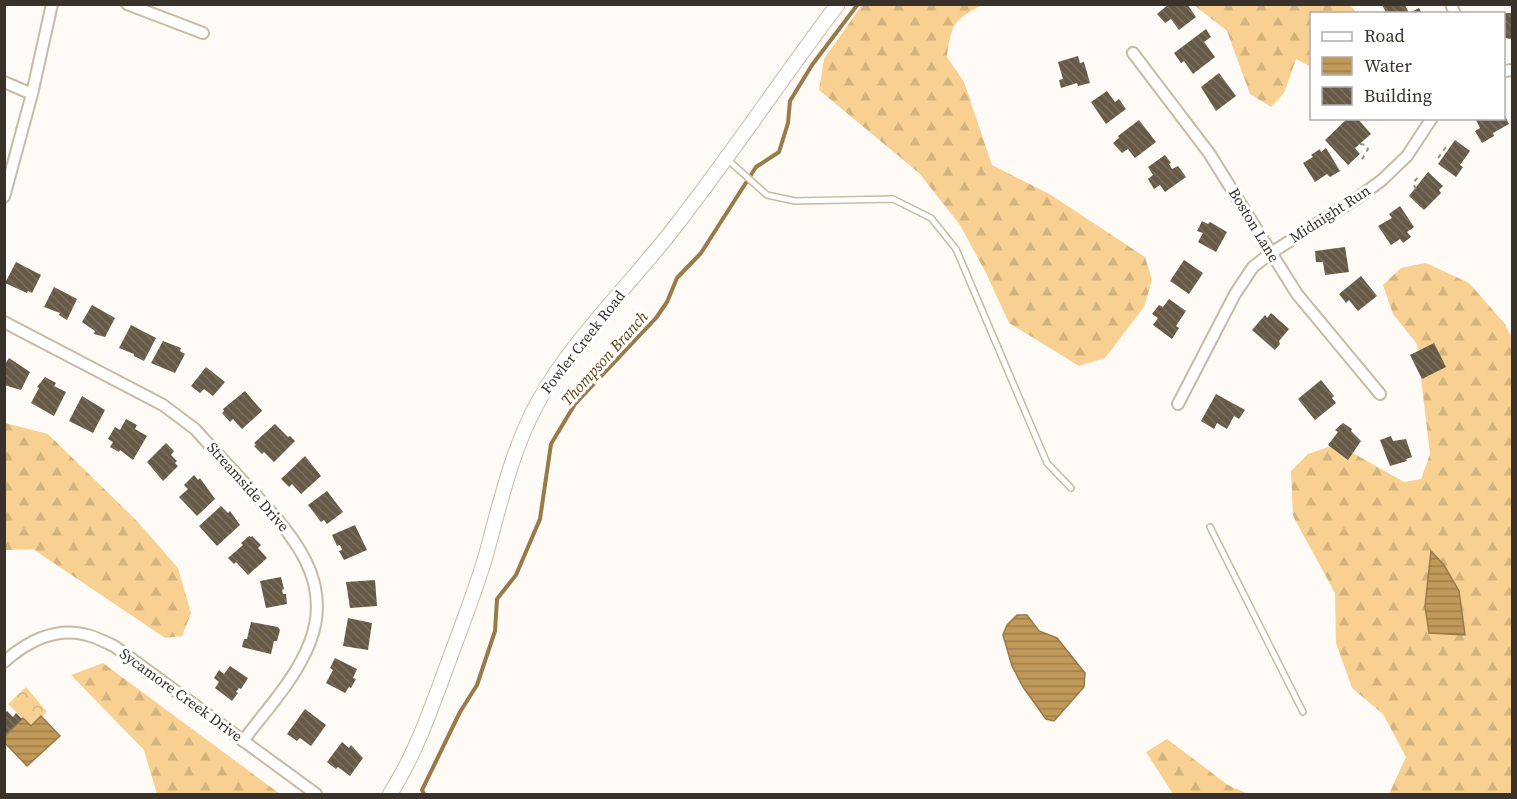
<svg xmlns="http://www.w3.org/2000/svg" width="1517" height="799" font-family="'Source Serif 4',serif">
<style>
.forest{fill:url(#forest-firs)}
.park{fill:url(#park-crowns)}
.water{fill:url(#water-rules);stroke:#987a4b;stroke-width:1.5}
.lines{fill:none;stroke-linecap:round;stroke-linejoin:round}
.stream{stroke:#987a4b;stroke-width:4}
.building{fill:url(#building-back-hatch)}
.lane-casing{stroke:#c8baa5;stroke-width:8}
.street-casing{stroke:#c8baa5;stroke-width:14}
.secondary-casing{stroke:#c8baa5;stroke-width:16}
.path{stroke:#95908a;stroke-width:2;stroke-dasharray:4.5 4.5;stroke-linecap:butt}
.lane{stroke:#fff;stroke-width:5}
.street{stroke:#fff;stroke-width:10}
.secondary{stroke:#fff;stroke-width:14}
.labels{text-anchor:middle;stroke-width:6;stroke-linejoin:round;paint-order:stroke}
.street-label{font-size:15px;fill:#38322a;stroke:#fff}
.water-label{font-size:16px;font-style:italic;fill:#604411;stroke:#fff}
</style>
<defs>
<pattern id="forest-firs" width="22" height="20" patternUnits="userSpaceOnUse" patternTransform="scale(1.5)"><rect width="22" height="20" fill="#f8d091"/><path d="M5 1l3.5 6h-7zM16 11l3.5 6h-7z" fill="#d5b37d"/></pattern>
<pattern id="park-crowns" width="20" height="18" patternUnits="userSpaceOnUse" patternTransform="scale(1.5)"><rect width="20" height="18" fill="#f8d091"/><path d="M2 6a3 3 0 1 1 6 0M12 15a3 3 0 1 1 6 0" fill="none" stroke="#d5b37d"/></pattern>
<pattern id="water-rules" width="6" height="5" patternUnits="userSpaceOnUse" patternTransform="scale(1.5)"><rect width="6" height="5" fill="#c19959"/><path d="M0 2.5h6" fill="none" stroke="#9e7d4a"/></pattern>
<pattern id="building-back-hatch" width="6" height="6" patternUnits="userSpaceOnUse" patternTransform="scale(1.5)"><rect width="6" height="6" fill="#665a47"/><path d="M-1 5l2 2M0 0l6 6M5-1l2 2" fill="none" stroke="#796f5f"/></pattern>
</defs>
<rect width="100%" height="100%" fill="#fefbf6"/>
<!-- forest -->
<g class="forest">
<path d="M862 5H982C953 20 951 25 947 57L964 82 992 165 1051 195 1145 257 1152 280 1144 307 1105 358 1079 366 1009 323 986 273 960 225 919 173 819 90 824 59Z"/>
<polygon points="1194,5 1350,5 1357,13 1312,14 1311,67 1296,59 1284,93 1271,107 1250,94 1227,31"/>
<polygon points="1426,263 1469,283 1505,324 1512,338 1512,794 1389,794 1406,757 1383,714 1352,688 1336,643 1335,593 1293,516 1291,471 1308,454 1337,444 1404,482 1421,479 1430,454 1417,344 1393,314 1383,285 1401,268"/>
<polygon points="5,423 48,434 137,521 178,568 191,613 182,636 165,638 33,549 5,550"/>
<polygon points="103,663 280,794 157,794 144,750 71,675"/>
<polygon points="1167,739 1228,785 1248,794 1173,794 1146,752"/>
</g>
<!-- park -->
<polygon class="park" points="26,687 47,712 31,726 8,704"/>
<!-- water -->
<g class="water">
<polygon points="1431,551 1444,565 1459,591 1465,635 1429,633 1425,606"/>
<polygon points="1017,615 1027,615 1039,631 1057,638 1085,673 1084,687 1054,721 1046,719 1023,687 1012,666 1003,635 1007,625"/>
<polygon points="41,716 60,736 27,766 5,743 5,736 23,718 31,726"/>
</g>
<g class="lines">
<!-- stream -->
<polyline class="stream" points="424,794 422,790 460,712 477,685 495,631 497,599 516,575 540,519 551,444 575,404 656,318 667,302 677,278 701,253 756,167 779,152 788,123 790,101 812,65 858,4"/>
</g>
<!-- building -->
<g class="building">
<polygon points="1169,4 1187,4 1196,17 1179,30 1171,19 1165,23 1157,14"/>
<polygon points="1382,5 1405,5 1409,13 1419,8 1422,14 1387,14"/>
<polygon points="1504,13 1512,13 1512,39 1504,38"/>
<polygon points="1206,29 1211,37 1204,42 1215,57 1193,74 1184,61 1181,63 1174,53"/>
<polygon points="1078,56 1080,63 1084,62 1090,83 1078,86 1077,83 1061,88 1059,80 1063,79 1058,62"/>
<polygon points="1219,73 1236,96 1216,111 1201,87"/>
<polygon points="1107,91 1115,102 1119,99 1126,109 1106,124 1091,102"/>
<polygon points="1504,114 1509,124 1493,133 1494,136 1482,143 1475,131 1480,128 1475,118 1504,118"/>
<polygon points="1348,118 1357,118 1371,134 1355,148 1360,154 1348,165 1325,140"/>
<polygon points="1139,120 1156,142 1135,158 1128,149 1122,153 1113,143 1119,138 1118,136"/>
<polygon points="1455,140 1470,151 1460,165 1463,167 1456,177 1438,164"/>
<polygon points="1326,148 1340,171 1330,177 1327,174 1315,182 1303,163 1313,157 1311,155 1320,149 1321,152"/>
<polygon points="1165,155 1171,163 1169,164 1172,169 1178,166 1186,177 1165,192 1160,185 1154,189 1148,179 1153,175 1148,167"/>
<polygon points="1428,172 1443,186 1439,190 1441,193 1424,210 1409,196"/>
<polygon points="1400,206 1414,227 1407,232 1411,237 1403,243 1400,239 1391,245 1378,226 1392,218 1389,214"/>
<polygon points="1202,221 1208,224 1210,222 1227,232 1216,252 1198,242 1203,233 1197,231"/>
<polygon points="1345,247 1349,272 1325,275 1323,262 1316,262 1315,251"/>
<polygon points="1184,260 1203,273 1189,294 1170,281"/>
<polygon points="16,262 41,275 32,293 28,291 27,293 5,283"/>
<polygon points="1361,276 1377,296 1358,311 1349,300 1346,303 1339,294"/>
<polygon points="54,287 77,299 67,320 59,315 60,313 44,307"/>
<polygon points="1169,299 1186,311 1176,326 1179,328 1172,339 1153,325 1158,318 1152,314 1159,305 1163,307"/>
<polygon points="92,305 115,318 105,337 94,334 95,331 82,322"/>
<polygon points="1271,313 1289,329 1279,341 1280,344 1275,350 1252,330 1265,315 1267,318"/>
<polygon points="131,325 156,338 144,361 134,356 134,354 119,348"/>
<polygon points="163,341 181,348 180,351 185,354 175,373 151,363"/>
<polygon points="1434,343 1446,367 1422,379 1410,355"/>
<polygon points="9,358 30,372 21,390 4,385 4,366"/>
<polygon points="206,367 225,382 213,396 204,389 200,393 191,386"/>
<polygon points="45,377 56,383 54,386 66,392 54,416 31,403 39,388 37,387"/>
<polygon points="1321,380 1334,396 1332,398 1336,403 1315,420 1298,399"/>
<polygon points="245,391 262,411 242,429 233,419 230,422 222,413 224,411 223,409"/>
<polygon points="1216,394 1245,410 1239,419 1234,416 1227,429 1217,423 1214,429 1201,421"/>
<polygon points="82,396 105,410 93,433 69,421"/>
<polygon points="126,419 137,425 135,429 147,436 133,460 120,450 119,452 110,447 113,442 108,439 115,427 120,430"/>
<polygon points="1343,423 1352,429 1351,431 1361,441 1348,460 1328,445 1338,432 1335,430"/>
<polygon points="275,424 288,437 290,436 295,441 274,462 264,452 262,454 254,446 256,445 254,443"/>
<polygon points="1391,436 1393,441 1406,439 1412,457 1406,459 1407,461 1390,466 1380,440"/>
<polygon points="166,443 174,451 171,455 177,461 175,463 178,466 163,481 147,462"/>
<polygon points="305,456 321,476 301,494 292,484 289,487 281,479"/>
<polygon points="194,475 198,480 200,478 215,499 197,516 179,497 188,489 184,485"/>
<polygon points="327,491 343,512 327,524 324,520 321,522 308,505"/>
<polygon points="221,506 228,513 230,511 240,525 217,546 199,526"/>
<polygon points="355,525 367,550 344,560 339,551 342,550 340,545 337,546 332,535"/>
<polygon points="249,536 251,537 252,536 261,545 258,548 267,558 248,575 236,562 234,564 228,558 243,545 241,543"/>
<polygon points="281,577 284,589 282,590 283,594 286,594 287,604 266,608 260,581"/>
<polygon points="375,580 377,606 350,608 346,582"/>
<polygon points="348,618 372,623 368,650 343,646"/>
<polygon points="251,622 278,627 280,630 277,641 274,641 271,654 242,647 244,639 247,639"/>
<polygon points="335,658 357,669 353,678 356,679 351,688 349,687 345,693 326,683 333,670 330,668"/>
<polygon points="230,666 248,678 241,689 239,688 236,692 238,693 232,701 215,688 219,682 214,678 219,670 224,674"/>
<polygon points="305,709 326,725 311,746 300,738 297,741 287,734"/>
<polygon points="7,711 13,717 16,713 22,719 4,736 4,714"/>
<polygon points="342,742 349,748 351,745 363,758 350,776 338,767 336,769 327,762"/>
</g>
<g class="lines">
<!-- lane casing -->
<g class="lane-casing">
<g id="lane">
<polyline points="727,159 767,195 795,201 893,199 931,218 956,249 1047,463 1071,488"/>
<polyline points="1210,527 1303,712"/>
</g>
</g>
<!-- street casing -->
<g class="street-casing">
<g id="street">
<polyline points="127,4 203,33"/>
<polyline points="1451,4 1455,14"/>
<polyline points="1133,53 1209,153 1297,294 1380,394"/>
<polyline points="1504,71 1512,70"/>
<polyline points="4,82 32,94"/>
<polyline points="4,197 32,94 52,4"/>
<path d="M4 322 163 405 195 429C214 450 234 472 254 493 292 535 334 580 310 642 296 679 266 710 243 741"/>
<polyline points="1178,404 1235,294 1253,267 1271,253 1359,197 1382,180 1407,156 1432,118"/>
<path d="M4 662C26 642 56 626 87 635 96 637 105 642 114 646L316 794"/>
</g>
</g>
<!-- secondary casing -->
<g class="secondary-casing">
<path id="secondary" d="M390 794C417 752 433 703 451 655 463 622 476 589 486 555 500 504 512 449 538 402 572 340 630 285 674 228 731 155 782 78 838 4"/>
</g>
<!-- path -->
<g class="path">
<polyline points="1360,144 1366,145 1368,149 1361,161"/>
<polyline points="1438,158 1446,147 1449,150"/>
<polyline points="1416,189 1413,183 1418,177"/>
</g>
<!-- lane -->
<use href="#lane" class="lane"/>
<!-- street -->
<use href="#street" class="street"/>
<!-- secondary -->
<use href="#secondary" class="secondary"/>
</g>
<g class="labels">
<!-- street labels -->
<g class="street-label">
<text transform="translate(1330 214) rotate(-33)" y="5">Midnight Run</text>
<text transform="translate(1254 225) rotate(59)" y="5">Boston Lane</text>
<text transform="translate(583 342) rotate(-52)" y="5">Fowler Creek Road</text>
<text transform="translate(248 487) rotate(48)" y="5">Streamside Drive</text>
<text transform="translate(181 695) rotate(36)" y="5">Sycamore Creek Drive</text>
</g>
<!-- water labels -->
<g class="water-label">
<text transform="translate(604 358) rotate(-48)" y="6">Thompson Branch</text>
</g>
</g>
<!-- border -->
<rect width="1517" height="799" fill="none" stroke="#38322a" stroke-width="12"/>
<!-- legend -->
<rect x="1310" y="12" width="195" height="108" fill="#ffffff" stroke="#afadaa" stroke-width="1.5"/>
<rect x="1322" y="32" width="30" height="9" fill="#ffffff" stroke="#afadaa" stroke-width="1.5"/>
<text x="1364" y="42" font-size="18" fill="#38322a">Road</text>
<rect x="1322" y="57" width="30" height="18" fill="url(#water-rules)" stroke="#afadaa" stroke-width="1.5"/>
<text x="1364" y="72" font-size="18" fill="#38322a">Water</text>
<rect x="1322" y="87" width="30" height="18" fill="url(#building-back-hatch)" stroke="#afadaa" stroke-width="1.5"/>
<text x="1364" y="102" font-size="18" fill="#38322a">Building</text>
</svg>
